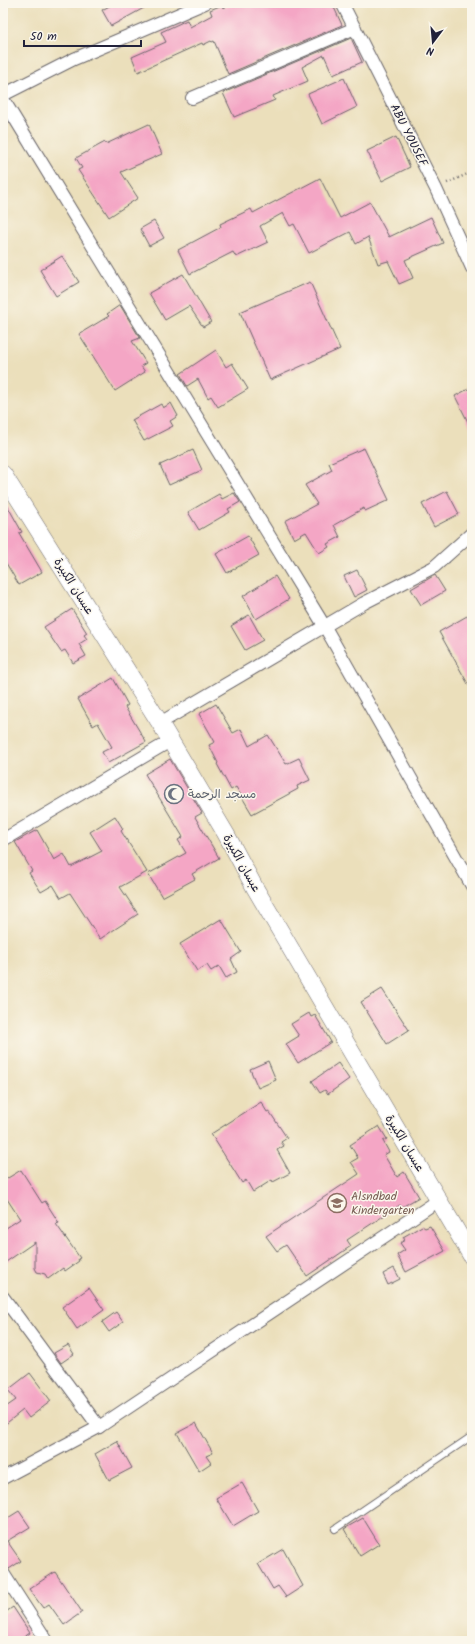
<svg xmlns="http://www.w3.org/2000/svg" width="475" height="1644" font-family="Kalam,'Playpen Sans Arabic',sans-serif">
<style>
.building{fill:#f4a6c5}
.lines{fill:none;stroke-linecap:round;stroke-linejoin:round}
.lane-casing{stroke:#686468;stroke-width:8}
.street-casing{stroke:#686468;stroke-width:14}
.secondary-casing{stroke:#686468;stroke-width:18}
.path{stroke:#686468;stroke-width:2.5;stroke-dasharray:1 3;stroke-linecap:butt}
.lane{stroke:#fff;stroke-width:6}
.street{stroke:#fff;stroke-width:12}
.secondary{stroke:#fff;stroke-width:17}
.labels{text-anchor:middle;stroke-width:3;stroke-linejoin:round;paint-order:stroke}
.street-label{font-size:12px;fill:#22223b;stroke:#fbf7ec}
.worship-label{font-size:12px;fill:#5b616d;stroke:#fbf7ec;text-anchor:start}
.education-label{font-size:12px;fill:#785e54;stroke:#fbf7ec;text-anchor:start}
</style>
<rect width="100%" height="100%" fill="#fbf7ec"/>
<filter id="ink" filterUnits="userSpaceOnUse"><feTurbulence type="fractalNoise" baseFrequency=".025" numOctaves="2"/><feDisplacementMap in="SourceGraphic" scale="8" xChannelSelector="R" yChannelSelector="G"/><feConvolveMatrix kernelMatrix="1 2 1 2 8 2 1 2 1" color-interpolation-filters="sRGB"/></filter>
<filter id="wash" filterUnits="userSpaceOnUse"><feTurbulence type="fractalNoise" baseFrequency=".012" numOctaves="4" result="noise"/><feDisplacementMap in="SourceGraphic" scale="16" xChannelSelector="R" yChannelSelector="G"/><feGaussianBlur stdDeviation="0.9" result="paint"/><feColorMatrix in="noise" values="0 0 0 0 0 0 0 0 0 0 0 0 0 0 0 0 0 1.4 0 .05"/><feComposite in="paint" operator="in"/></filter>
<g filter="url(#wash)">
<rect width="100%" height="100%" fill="#ebdfbb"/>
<g id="blocks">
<!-- building -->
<g class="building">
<polygon points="115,3 153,3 111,26 102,10"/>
<polygon points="235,3 332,3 342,25 228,74 214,41 212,42 211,41 203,45 202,43 138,72 132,57 166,42 161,32 187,20 190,27 212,15 210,10 222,5 223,8"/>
<polygon points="351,38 362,62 333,75 324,55 302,67 308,81 273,96 275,100 234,117 223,93"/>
<polygon points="344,78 357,107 322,124 308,94"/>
<polygon points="149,124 162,154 121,172 138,198 109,217 78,170 82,168 76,158 105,142 106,144"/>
<polygon points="396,137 410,167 382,181 367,151"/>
<polygon points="320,178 340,218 370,202 389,237 431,217 443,243 405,260 413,278 399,284 388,261 378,264 368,237 356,244 350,232 309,253 294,224 290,226 283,213 260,226 268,242 236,257 233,252 190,274 178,250 221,227 220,224 251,209 253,213"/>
<polygon points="154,221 164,238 149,246 140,229"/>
<polygon points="62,256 79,282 56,296 40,270"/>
<polygon points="183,274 211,322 203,327 189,306 165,320 149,293"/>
<polygon points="310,282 340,349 270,380 240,312"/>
<polygon points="120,305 140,338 132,341 146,363 141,366 145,372 115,391 79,334 109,316 107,314"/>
<polygon points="216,350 226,367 232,363 248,389 218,407 211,396 208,398 198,379 187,386 180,374"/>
<polygon points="472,387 472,430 455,396"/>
<polygon points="171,403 178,416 170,421 173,426 144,441 132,420 161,404 163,408"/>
<polygon points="364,448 389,500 365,511 364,508 334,525 340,537 327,544 329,547 319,553 306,532 294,539 285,521 317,504 305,485 332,470 329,463"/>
<polygon points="193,450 202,470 169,485 160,465"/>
<polygon points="447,491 459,514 434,527 422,504"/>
<polygon points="234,493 240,502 228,509 230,512 199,530 188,512 219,494 222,499"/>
<polygon points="3,498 22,532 19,533 42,572 19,585 3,558"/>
<polygon points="248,536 259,555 227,573 216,554"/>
<polygon points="357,570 367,590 354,597 344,576"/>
<polygon points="435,575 445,591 421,605 411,589"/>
<polygon points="275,576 289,599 256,619 243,596"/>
<polygon points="72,609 87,633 84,635 87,639 79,644 86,656 73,663 65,650 61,652 44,627"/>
<polygon points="249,615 263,640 245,650 231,626"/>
<polygon points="467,616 472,625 472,691 439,632"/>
<polygon points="113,678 128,705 125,707 146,742 108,763 102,752 112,747 98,723 93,726 78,699"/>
<polygon points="216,704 233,733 241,729 249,746 268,735 286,764 299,758 310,780 297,786 298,789 252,814 236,787 231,790 217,764 218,763 209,745 215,742 199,714"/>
<polygon points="170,759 202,813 195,817 219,858 192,874 195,879 162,897 148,874 186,853 178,840 183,837 145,774"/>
<polygon points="115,816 123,829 121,831 147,872 120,887 138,914 100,939 70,893 61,898 53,885 41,892 29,873 32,871 15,842 37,830 54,860 64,854 71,867 102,851 90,832"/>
<polygon points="221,919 241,952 231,959 237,972 226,978 219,966 211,971 207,965 197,971 180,944"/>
<polygon points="382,989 409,1030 387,1044 361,1002"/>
<polygon points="309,1013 311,1017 315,1015 331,1042 298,1063 286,1044 299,1036 291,1024"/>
<polygon points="268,1061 276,1080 258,1088 250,1069"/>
<polygon points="338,1063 349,1079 328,1094 325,1090 320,1093 312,1081"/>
<polygon points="261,1102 267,1112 269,1111 287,1138 281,1142 284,1146 277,1150 290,1173 273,1182 272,1180 253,1192 246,1180 242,1183 211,1134"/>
<polygon points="379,1126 387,1139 383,1141 389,1152 384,1155 397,1177 404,1172 419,1197 402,1207 400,1205 347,1240 351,1246 307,1276 286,1245 277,1251 266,1236 359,1174 351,1162 358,1158 350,1145"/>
<polygon points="21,1170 42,1203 45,1201 59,1223 56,1224 80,1258 78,1259 79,1261 65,1271 63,1268 48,1279 45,1274 37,1272 35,1268 35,1242 3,1264 3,1230 20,1219 7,1199 3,1202 3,1181"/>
<polygon points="422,1226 425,1228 430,1226 445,1251 406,1272 397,1255 405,1250 400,1243 405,1240 403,1237"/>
<polygon points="394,1268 400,1279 388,1285 383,1274"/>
<polygon points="89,1288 104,1310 77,1329 62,1307"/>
<polygon points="116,1312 123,1322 109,1332 102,1322"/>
<polygon points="68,1345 74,1354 61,1363 54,1353"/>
<polygon points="30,1373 51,1401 29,1418 23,1410 3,1426 3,1409 16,1400 8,1390"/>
<polygon points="196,1423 213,1453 206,1456 211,1463 199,1471 177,1433"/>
<polygon points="117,1441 132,1468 109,1480 95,1454"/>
<polygon points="242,1483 258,1511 233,1526 216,1498"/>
<polygon points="19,1511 30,1527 7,1541 21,1561 9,1569 3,1566 3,1521"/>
<polygon points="363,1518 379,1544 360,1556 344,1529"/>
<polygon points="283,1549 303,1586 286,1597 278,1586 273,1589 258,1564"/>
<polygon points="55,1572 82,1612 64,1625 49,1604 43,1608 29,1589"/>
<polygon points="13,1607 30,1633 18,1641 3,1641 3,1614"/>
</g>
</g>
</g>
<g filter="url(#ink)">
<use href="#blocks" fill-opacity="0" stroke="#686468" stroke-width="1"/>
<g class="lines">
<!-- lane casing -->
<g class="lane-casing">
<polyline id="lane" points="335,1529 472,1436"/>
</g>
<!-- street casing -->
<g class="street-casing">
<g id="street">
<polyline points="342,3 436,189 472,268"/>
<polyline points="3,95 74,59 205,3"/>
<polyline points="192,98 355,28"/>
<polyline points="3,99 325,627 472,886"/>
<polyline points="160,723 364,603 434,567 472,533"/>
<polyline points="3,840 170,741"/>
<polyline points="3,1297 99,1427"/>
<polyline points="3,1478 99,1427 439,1200"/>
<polyline points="3,1573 47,1641"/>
</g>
</g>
<!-- secondary casing -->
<g class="secondary-casing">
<polyline id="secondary" points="3,474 160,723 226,834 255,888 472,1257"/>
</g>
<!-- path -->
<polyline class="path" points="447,183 472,172"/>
<!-- lane -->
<use href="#lane" class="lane"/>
<!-- street -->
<use href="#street" class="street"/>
<!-- secondary -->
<use href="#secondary" class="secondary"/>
</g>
</g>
<!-- icons -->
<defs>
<g id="mosque-ring" transform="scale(1)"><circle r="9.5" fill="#fbf7ec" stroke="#6b7280" stroke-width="1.5"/><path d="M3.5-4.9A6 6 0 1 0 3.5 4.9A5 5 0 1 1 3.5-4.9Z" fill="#6b7280"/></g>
<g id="school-ring" transform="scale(1)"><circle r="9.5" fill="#fbf7ec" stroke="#8d6e63" stroke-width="1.5"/><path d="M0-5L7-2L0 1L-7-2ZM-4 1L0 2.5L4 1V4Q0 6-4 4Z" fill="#8d6e63"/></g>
</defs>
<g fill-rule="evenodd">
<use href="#mosque-ring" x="174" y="794"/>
<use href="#school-ring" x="337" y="1203"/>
</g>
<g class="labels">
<!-- street labels -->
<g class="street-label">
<text transform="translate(409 135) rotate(63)" y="4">ABU YOUSEF</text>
<text transform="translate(74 586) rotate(58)" y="4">عبسان الكبيرة</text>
<text transform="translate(242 863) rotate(61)" y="4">عبسان الكبيرة</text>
<text transform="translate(405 1143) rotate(59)" y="4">عبسان الكبيرة</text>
</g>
<!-- worship labels -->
<g class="worship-label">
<text x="188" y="798">مسجد الرحمة</text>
</g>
<!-- education labels -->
<g class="education-label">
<text x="351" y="1200">Alsndbad<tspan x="351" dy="14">Kindergarten</tspan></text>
</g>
</g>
<!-- margin -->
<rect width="475" height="1644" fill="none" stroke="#fbf7ec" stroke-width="16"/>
<!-- north arrow -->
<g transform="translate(433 42) rotate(196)" stroke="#fbf7ec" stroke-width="3" paint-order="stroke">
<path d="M0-3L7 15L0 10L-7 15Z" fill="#22223b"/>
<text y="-6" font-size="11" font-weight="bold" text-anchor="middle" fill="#22223b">N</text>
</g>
<!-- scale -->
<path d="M24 40v6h117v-6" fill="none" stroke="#22223b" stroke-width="2"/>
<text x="30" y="40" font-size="12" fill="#22223b" stroke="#fbf7ec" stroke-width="3" paint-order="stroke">50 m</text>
</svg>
